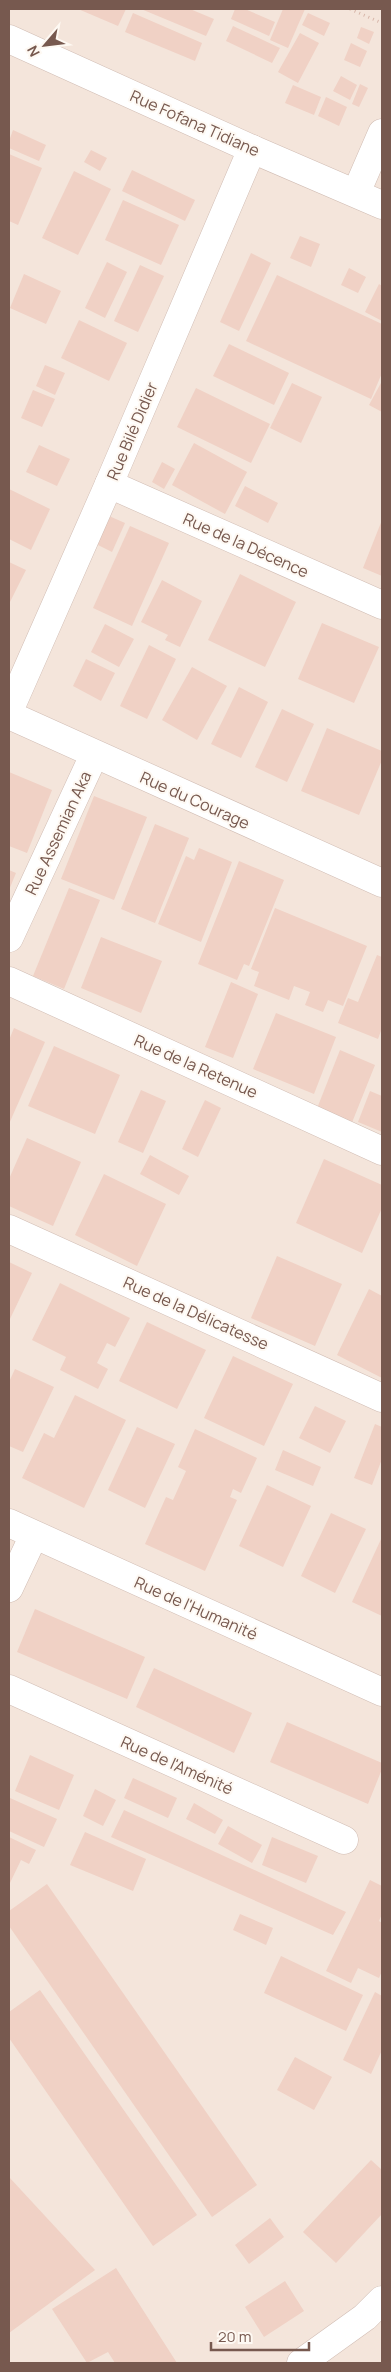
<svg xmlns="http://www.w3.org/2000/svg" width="391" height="2372" font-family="Manrope,sans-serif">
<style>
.residential{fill:#f4e5db}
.building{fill:#f0d1c5}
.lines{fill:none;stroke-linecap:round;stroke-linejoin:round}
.minor-casing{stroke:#d1bdb4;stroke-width:29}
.path{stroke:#d6b4a7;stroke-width:3;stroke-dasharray:1 4;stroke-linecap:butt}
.minor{stroke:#fff;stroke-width:28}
.labels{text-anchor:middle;stroke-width:4;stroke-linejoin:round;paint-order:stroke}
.street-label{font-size:16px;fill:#77594f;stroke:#fef9f3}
</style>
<rect width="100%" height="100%" fill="#fcf4ec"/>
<!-- residential -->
<rect class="residential" x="9" y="9" width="373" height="2354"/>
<!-- building -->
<g class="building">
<polygon points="78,9 126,9 118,26"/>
<polygon points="141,9 190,9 214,19 206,36"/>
<polygon points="235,9 245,9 275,22 269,36 231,19"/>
<polygon points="283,9 305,9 288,48 270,40"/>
<polygon points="133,13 202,43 195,61 125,32"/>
<polygon points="308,13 330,23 324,36 302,25"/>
<polygon points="233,26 280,48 272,63 226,41"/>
<polygon points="361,27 374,32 369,44 357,38"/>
<polygon points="300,33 319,43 298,83 278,72"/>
<polygon points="351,43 367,51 360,67 344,60"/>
<polygon points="341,76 357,85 350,100 333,91"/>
<polygon points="360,84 368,88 359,107 352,104"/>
<polygon points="293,85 321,97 314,115 285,103"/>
<polygon points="326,97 347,107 339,126 318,116"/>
<polygon points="13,130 46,145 39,161 9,148 9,141"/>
<polygon points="91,150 107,158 100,171 84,162"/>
<polygon points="9,154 42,168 18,225 9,221"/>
<polygon points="132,170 195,200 185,221 122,191"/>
<polygon points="74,171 111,189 78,255 42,238"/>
<polygon points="123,200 179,225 161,265 105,240"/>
<polygon points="300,236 320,244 311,267 290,258"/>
<polygon points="251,253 271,263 239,331 220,322"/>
<polygon points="107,262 127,272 105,318 85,308"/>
<polygon points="140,265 164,276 138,332 114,321"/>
<polygon points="349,268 366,277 358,293 341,285"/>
<polygon points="24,274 61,291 46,324 10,308"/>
<polygon points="277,275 382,324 382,373 371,399 246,341"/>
<polygon points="379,284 382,286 382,321 365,312"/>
<polygon points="79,320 127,343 109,381 61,358"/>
<polygon points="229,344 289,373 274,405 213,376"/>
<polygon points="45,365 65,373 55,395 36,386"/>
<polygon points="382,381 382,412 369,405"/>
<polygon points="292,383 322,397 301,443 270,428"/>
<polygon points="196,388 270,424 251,463 177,427"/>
<polygon points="33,390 55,399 42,427 21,418"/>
<polygon points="194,443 247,472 225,514 172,485"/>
<polygon points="39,445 70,459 57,486 26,472"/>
<polygon points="162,462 175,469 164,489 152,482"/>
<polygon points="245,486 278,503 268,523 235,506"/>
<polygon points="9,489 50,509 31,550 9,539"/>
<polygon points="109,516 125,523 112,552 96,544"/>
<polygon points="382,520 382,576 363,568"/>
<polygon points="130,526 169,543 132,626 93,608"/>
<polygon points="9,562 26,570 9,604"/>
<polygon points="240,574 296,602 265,667 208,640"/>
<polygon points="162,580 202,601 180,647 165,640 168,635 141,622"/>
<polygon points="322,623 379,647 354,703 298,679"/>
<polygon points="105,624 134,639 119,667 91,652"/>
<polygon points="149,645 176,659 147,719 120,706"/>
<polygon points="86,659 115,673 101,701 73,686"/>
<polygon points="192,667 227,686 197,740 162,720"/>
<polygon points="239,687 268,702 241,758 211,744"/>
<polygon points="282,709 314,724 287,782 255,767"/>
<polygon points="327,728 382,751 382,760 359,815 301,791"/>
<polygon points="9,772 52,790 27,853 9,846"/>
<polygon points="94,796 147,817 114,900 61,879"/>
<polygon points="155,824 189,838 155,923 121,909"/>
<polygon points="199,848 232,862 201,942 158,924 186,856 194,860"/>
<polygon points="239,861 284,880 249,966 244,964 237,980 198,964"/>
<polygon points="9,870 16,873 9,890"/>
<polygon points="69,888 100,900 64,989 33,976"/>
<polygon points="275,908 367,946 343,1006 328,1000 323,1012 305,1005 310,992 294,986 289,1000 254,986 259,972 251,969"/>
<polygon points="101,937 162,961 141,1013 81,988"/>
<polygon points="377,955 382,957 382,1028 378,1039 338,1023 348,998 358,1002"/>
<polygon points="231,982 258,994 233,1058 205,1047"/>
<polygon points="276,1013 336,1037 314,1094 253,1069"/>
<polygon points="14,1028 45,1042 9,1124 9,1040"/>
<polygon points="54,1046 120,1075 95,1134 28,1106"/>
<polygon points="340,1050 375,1065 351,1125 316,1111"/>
<polygon points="141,1090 166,1101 143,1153 118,1142"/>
<polygon points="370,1091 382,1096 382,1132 358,1122"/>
<polygon points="205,1100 221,1108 198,1157 182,1149"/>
<polygon points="27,1138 81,1162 53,1226 9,1206 9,1179"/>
<polygon points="150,1155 189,1176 179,1195 140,1174"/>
<polygon points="324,1159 382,1185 382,1208 362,1253 296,1223"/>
<polygon points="104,1174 166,1204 137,1266 75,1235"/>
<polygon points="277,1256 342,1284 315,1346 251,1318"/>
<polygon points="9,1262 32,1273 9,1321"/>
<polygon points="60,1283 130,1318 115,1347 107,1343 97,1363 108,1369 98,1389 60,1370 66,1357 32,1340"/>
<polygon points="369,1289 382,1296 382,1378 337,1355"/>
<polygon points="147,1322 206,1350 177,1409 119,1381"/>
<polygon points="233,1356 293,1384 264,1446 204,1418"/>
<polygon points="15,1369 54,1387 23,1452 9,1446 9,1382"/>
<polygon points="75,1395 126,1420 84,1508 22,1478 44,1433 54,1438"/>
<polygon points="315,1406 346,1421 330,1453 299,1438"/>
<polygon points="375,1424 382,1427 382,1459 372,1485 354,1478"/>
<polygon points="137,1427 175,1444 145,1508 108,1490"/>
<polygon points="195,1429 257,1458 241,1493 233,1489 230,1497 237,1500 205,1571 145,1544 166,1497 173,1500 186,1471 178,1467"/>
<polygon points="283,1450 321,1467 313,1486 275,1470"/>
<polygon points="267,1485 311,1506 283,1567 239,1546"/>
<polygon points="331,1513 366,1529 335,1593 301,1576"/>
<polygon points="382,1537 382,1616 352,1602"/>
<polygon points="35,1609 145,1657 127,1699 17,1652"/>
<polygon points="154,1668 252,1713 234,1753 136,1707"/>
<polygon points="287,1722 382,1763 382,1769 368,1804 270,1762"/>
<polygon points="30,1755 74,1775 59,1810 15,1791"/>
<polygon points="133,1778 177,1798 168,1818 124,1798"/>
<polygon points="95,1789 116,1800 103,1826 83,1816"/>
<polygon points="10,1798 57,1819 44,1847 9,1831"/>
<polygon points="194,1803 223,1820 215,1834 186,1819"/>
<polygon points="124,1810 346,1912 333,1935 111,1837"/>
<polygon points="228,1826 262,1845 252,1863 218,1844"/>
<polygon points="85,1832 146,1859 133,1891 70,1865"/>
<polygon points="9,1837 36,1850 29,1864 21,1860 9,1885"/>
<polygon points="272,1837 318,1856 306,1883 262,1865"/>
<polygon points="370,1880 382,1886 382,1914 379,1921 382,1923 382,1971 379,1978 358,1968 351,1983 326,1971"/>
<polygon points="47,1884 257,2185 212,2217 9,1926 9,1911"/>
<polygon points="240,1914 273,1928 266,1945 233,1930"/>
<polygon points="281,1956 363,1995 346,2031 264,1993"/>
<polygon points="40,1990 197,2215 153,2246 9,2038 9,2012"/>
<polygon points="375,1992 382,1996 382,2050 371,2074 343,2060"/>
<polygon points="295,2057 332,2077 314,2110 277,2090"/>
<polygon points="371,2160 382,2170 382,2214 336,2263 303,2232"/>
<polygon points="9,2177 95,2270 9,2333"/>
<polygon points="270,2218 284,2237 249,2264 235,2245"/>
<polygon points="116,2268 177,2363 115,2363 108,2352 87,2363 52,2309"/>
<polygon points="285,2281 304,2311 264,2337 245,2307"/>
</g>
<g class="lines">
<!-- minor casing -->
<g class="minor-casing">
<g id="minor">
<polyline points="9,39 252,149 382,205"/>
<polyline points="356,193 382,133"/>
<polyline points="109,484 382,605"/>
<polyline points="9,711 109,484 252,149"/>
<polyline points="9,715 382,883"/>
<polyline points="9,938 94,755"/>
<polyline points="9,981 382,1151"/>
<polyline points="9,1229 382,1398"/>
<polyline points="9,1523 382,1692"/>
<polyline points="9,1588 34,1535"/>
<polyline points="9,1689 344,1840"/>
<polyline points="301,2363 365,2317 382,2300"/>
</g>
</g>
<!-- path -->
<polyline class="path" points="350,9 382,23"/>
<!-- minor -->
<use href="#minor" class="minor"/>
</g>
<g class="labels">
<!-- street labels -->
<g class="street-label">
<text transform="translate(195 123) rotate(24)" y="6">Rue Fofana Tidiane</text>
<text transform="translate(132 431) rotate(-67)" y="6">Rue Bilé Didier</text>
<text transform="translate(246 545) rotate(24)" y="6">Rue de la Décence</text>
<text transform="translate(195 800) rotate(24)" y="6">Rue du Courage</text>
<text transform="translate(58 833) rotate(-65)" y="6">Rue Assemian Aka</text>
<text transform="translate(196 1066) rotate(24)" y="6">Rue de la Retenue</text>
<text transform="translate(196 1313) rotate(24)" y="6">Rue de la Délicatesse</text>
<text transform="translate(196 1608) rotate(24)" y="6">Rue de l'Humanité</text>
<text transform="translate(177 1765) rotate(24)" y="6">Rue de l'Aménité</text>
</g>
</g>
<!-- border -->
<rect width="391" height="2372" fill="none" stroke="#77594f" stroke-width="20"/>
<!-- north arrow -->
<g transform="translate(45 45) rotate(242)" stroke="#fef9f3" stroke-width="4" paint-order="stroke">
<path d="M0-4L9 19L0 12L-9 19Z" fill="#77594f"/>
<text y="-8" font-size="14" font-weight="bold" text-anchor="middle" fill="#77594f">N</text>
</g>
<!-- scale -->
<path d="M211 2342v8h98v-8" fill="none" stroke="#77594f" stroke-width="2.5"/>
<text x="218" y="2342" font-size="15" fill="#77594f" stroke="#fef9f3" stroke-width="4" paint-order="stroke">20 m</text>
</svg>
